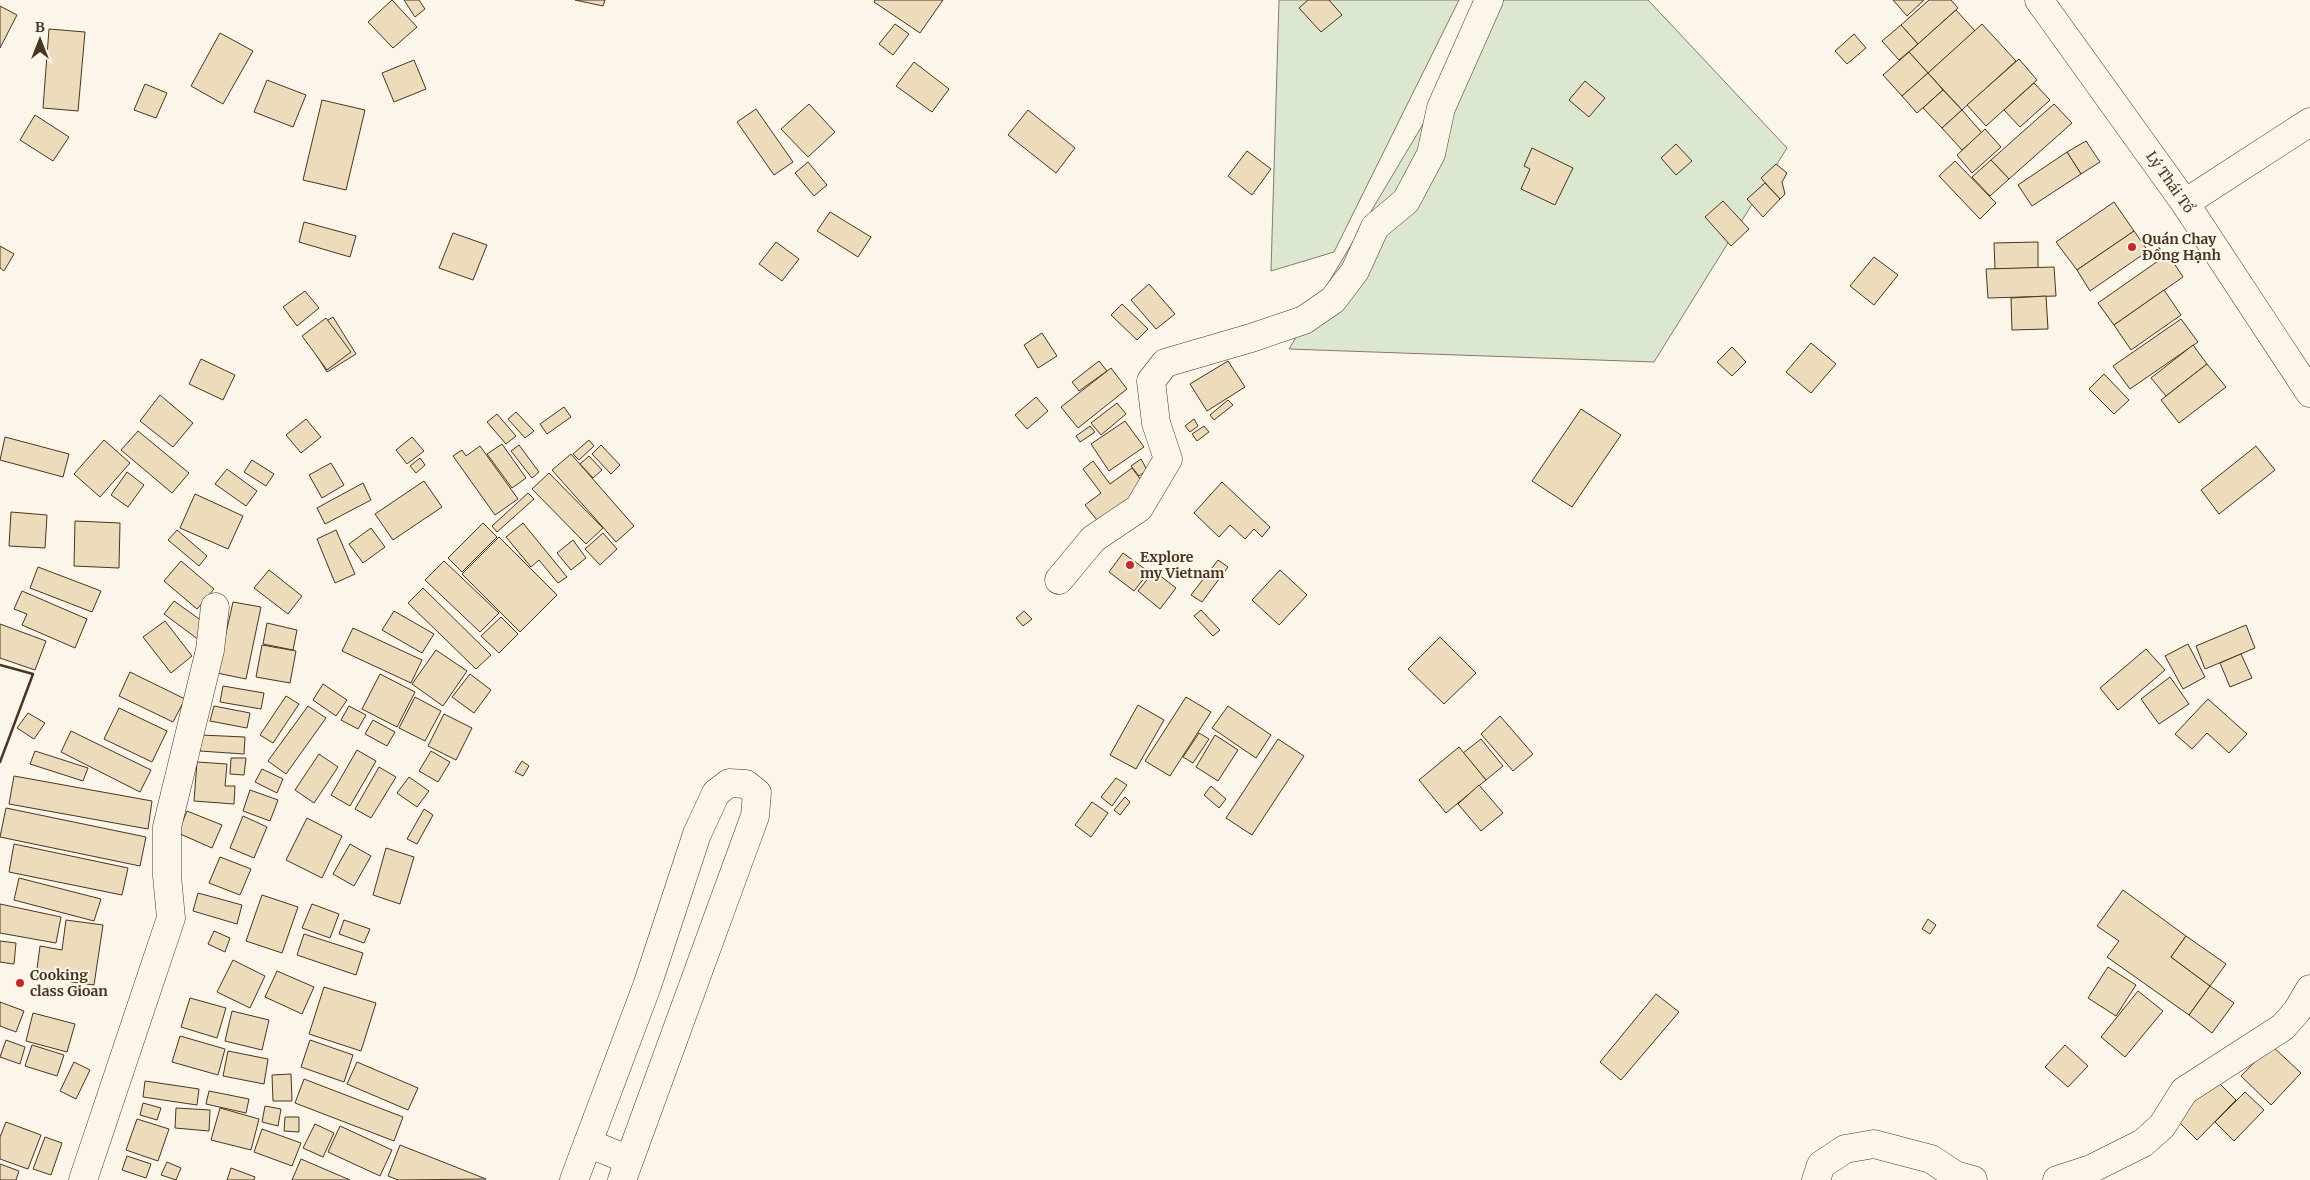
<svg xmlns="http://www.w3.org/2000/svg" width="2310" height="1180" font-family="Merriweather,serif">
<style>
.green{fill:#dce7d0;stroke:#887966}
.building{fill:#ecdcbc;stroke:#4a3520}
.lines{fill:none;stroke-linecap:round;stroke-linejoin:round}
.minor-casing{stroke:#4a3520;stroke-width:29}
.minor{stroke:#fbf6e9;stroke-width:28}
.wall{stroke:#4a3520;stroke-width:2.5}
.poi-dot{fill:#c62828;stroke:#fbf6e9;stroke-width:2}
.labels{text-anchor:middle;stroke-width:4;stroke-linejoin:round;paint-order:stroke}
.street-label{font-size:14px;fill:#4a3520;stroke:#fbf6e9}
.poi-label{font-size:14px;font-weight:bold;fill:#4a3520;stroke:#fbf6e9;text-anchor:start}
</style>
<rect width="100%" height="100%" fill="#fbf6e9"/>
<!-- green -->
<g class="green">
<polygon points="1279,0 1459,0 1334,252 1271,271"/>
<polygon points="1497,0 1648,0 1787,148 1654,362 1289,349"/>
</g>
<!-- building -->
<g class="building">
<polygon points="392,0 417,27 393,48 368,22"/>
<polygon points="404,0 419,0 425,9 415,17"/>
<polygon points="575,0 605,0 603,6"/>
<polygon points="875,0 943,0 920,33 874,2"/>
<polygon points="1308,0 1329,0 1342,15 1321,32 1299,8"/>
<polygon points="1893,0 1924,0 1907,16"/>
<polygon points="1929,0 1951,0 1958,8 1918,44 1901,25"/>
<polygon points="0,6 17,15 0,48"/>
<polygon points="1956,10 1975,31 1928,73 1909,52"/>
<polygon points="895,24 909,34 893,55 879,44"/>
<polygon points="1982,24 2016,61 1962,110 1928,73"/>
<polygon points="1901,25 1918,44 1899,60 1882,41"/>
<polygon points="49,29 85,32 78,111 43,108"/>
<polygon points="220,33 253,51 223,104 191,86"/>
<polygon points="1854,34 1866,48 1847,64 1835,51"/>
<polygon points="1909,52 1928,73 1902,96 1883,75"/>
<polygon points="2019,59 2037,80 1986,126 1967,105"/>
<polygon points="414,60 426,89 394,102 382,73"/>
<polygon points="914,62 949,89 932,112 896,86"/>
<polygon points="1928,73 1943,90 1917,113 1902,96"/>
<polygon points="267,80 306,95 293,127 254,112"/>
<polygon points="1585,81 1605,98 1589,117 1569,100"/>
<polygon points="2034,83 2050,100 2020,127 2004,110"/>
<polygon points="145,84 167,93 156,118 134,110"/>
<polygon points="1943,90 1962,110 1942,128 1923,108"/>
<polygon points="322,100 365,110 346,190 303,180"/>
<polygon points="809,104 835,132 808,157 781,129"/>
<polygon points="2054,104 2072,123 2009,179 1991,160"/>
<polygon points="756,109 793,162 774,175 737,122"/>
<polygon points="1028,110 1075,148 1056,173 1008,135"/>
<polygon points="1962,110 1982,133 1962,150 1942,128"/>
<polygon points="35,115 69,137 53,161 20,140"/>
<polygon points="1985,129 2001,147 1972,173 1957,155"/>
<polygon points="2086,141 2100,162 2081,174 2067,152"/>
<polygon points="1676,144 1692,161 1676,175 1661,158"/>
<polygon points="1532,148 1573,168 1555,205 1521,189 1530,169 1524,166"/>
<polygon points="1247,151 1271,169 1252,195 1228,176"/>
<polygon points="2067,152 2081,174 2032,206 2018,185"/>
<polygon points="1991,160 2009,179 1990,196 1972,177"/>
<polygon points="1955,161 1996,203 1980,219 1939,176"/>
<polygon points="808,162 827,185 814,196 795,173"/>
<polygon points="1776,164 1787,173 1782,182 1785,194 1780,199 1761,178"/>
<polygon points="1765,183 1780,199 1763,217 1747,199"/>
<polygon points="1723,201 1749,229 1731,246 1705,217"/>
<polygon points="2114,202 2134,231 2077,270 2056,242"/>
<polygon points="830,212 871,237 858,257 817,231"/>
<polygon points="304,222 356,236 350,257 299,242"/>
<polygon points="2134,231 2148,251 2090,291 2077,270"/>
<polygon points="453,233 487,245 473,280 439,268"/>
<polygon points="776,242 799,259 782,281 759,264"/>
<polygon points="2038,242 2038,268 1995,269 1994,243"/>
<polygon points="0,246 14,254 4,271 0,268"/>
<polygon points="2168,254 2183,277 2114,325 2098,303"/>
<polygon points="1874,257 1898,275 1874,305 1850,286"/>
<polygon points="2054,267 2056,296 1988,298 1986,269"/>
<polygon points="1149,284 1175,314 1156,329 1131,300"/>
<polygon points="2164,290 2181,315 2131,350 2114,325"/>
<polygon points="305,291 319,308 297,326 283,307"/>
<polygon points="2046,296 2048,329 2012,330 2011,298"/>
<polygon points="1122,304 1148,329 1137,340 1111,315"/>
<polygon points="333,317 356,354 327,372 304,335"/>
<polygon points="326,318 351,352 327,370 302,336"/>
<polygon points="2181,319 2198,342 2130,389 2113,366"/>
<polygon points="1042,333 1057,356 1038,368 1024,345"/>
<polygon points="1811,343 1836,364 1811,393 1786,372"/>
<polygon points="2193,345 2207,364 2166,396 2151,378"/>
<polygon points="1732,347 1746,362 1732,376 1717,362"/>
<polygon points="201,359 235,375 223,400 189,384"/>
<polygon points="1099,361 1107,371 1079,391 1072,382"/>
<polygon points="1228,361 1245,387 1207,411 1190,384"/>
<polygon points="2207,364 2226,387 2179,423 2161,400"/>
<polygon points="1111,368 1127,389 1078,428 1061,407"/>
<polygon points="2104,374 2129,400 2114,414 2089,389"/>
<polygon points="160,395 193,423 173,447 140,421"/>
<polygon points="1036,397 1048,411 1027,429 1015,415"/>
<polygon points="1228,400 1233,405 1214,420 1210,415"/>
<polygon points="1117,403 1126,414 1101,435 1091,423"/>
<polygon points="564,407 571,417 547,434 540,424"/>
<polygon points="1581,409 1621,435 1572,507 1532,481"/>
<polygon points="516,412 534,431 525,438 508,419"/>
<polygon points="497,414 516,436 506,444 487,422"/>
<polygon points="306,419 321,437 301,453 286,435"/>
<polygon points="1194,419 1198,426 1190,432 1185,426"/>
<polygon points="1125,421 1144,447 1109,471 1091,444"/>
<polygon points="1090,426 1095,432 1080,442 1076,436"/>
<polygon points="1204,426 1209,432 1197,441 1192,434"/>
<polygon points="138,431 189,473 172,493 121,450"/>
<polygon points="5,437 69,454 63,477 0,460"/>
<polygon points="412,437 424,451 407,464 396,450"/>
<polygon points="104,440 130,463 100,497 74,474"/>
<polygon points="589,440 594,446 579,460 573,454"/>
<polygon points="502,444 526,478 512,488 487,454"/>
<polygon points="519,445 539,472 532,478 511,451"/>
<polygon points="601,445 620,465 611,474 592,454"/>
<polygon points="480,446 518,499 495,515 453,456 462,450 466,456"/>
<polygon points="2256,446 2275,470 2219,514 2201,490"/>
<polygon points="571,454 634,526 616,542 552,470"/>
<polygon points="589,456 602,470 593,478 580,464"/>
<polygon points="420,458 425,465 416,473 410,466"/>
<polygon points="1141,459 1147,470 1139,476 1131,466"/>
<polygon points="252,460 274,474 266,486 244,472"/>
<polygon points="1093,461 1110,484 1132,468 1147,488 1100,524 1085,505 1101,493 1083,469"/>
<polygon points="331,463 344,485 322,498 309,475"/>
<polygon points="227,469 257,491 246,506 215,484"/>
<polygon points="127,472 144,485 128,507 111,495"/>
<polygon points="549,473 603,528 586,544 532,489"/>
<polygon points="424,481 442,507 393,540 375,514"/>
<polygon points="1222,482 1270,527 1262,537 1254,529 1245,539 1230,525 1219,537 1194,513"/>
<polygon points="363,483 371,500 325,524 317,508"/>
<polygon points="528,493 534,499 497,532 492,526"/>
<polygon points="195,494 243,516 228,549 180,528"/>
<polygon points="11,512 47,515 45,548 9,546"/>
<polygon points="75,521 120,523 119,568 74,566"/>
<polygon points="483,523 497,537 462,572 448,558"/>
<polygon points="523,523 567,577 558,583 539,560 531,567 506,537"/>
<polygon points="371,528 385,547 363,563 349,544"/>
<polygon points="177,530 207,556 199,566 168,540"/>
<polygon points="336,530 355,574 335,583 317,539"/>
<polygon points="603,533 617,549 600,565 585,549"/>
<polygon points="499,537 557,595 520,632 462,574"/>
<polygon points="573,540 586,558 571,570 557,553"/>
<polygon points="1123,553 1149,572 1134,591 1109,572"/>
<polygon points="1218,560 1228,567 1202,602 1191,595"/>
<polygon points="181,561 214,589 197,609 164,581"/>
<polygon points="444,561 499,613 480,632 425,580"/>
<polygon points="38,567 101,591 92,612 30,588"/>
<polygon points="269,570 302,596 288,614 254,588"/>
<polygon points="1280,570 1307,595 1279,625 1252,600"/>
<polygon points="1154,571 1176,588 1160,609 1138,591"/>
<polygon points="423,588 491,655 476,669 408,603"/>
<polygon points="22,591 87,619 75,648 22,625 27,614 14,609"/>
<polygon points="174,601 209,626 199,640 164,614"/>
<polygon points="233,602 261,607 246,679 217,673"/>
<polygon points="1201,610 1220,630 1213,636 1194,616"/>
<polygon points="394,611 434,634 422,653 382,630"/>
<polygon points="1024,611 1032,619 1023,626 1016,618"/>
<polygon points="501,617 518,634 499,653 481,636"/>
<polygon points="165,621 192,656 171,673 143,637"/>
<polygon points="267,623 297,630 293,650 263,644"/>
<polygon points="0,624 46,641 35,670 0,658"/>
<polygon points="2246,625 2255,648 2205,669 2196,646"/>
<polygon points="353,628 422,660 411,683 342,651"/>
<polygon points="1440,637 1476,673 1444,704 1408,669"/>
<polygon points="2188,644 2205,677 2183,689 2165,656"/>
<polygon points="262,645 296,651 290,683 256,677"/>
<polygon points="2146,649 2165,670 2118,710 2100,688"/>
<polygon points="436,650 467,671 443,706 412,684"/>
<polygon points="2241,654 2252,678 2230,687 2220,663"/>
<polygon points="130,672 185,699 173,722 119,696"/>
<polygon points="380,674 415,692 397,727 362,709"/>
<polygon points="470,674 491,690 474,713 452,697"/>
<polygon points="2170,677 2189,704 2159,724 2141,699"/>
<polygon points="323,684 347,700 336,716 313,700"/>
<polygon points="223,686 264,693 261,709 220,702"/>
<polygon points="286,696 299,704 273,743 260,735"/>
<polygon points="415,697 441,711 425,741 399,728"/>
<polygon points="1186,697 1211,712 1170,776 1145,761"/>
<polygon points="2208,699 2247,734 2229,753 2207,733 2192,749 2175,734"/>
<polygon points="1138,705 1164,720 1136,769 1110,755"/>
<polygon points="214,706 250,713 247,728 210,721"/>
<polygon points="308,706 326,718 286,774 268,761"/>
<polygon points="349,706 366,715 358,729 341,720"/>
<polygon points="1228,706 1271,735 1256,758 1212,728"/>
<polygon points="119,708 167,731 152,762 104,739"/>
<polygon points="28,713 45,723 34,739 17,728"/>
<polygon points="444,714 472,728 456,760 428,746"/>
<polygon points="1500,716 1533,754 1513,771 1481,734"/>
<polygon points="373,720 395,732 387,746 365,734"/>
<polygon points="71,731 151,770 140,792 61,752"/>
<polygon points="1199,733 1209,739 1193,763 1183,757"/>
<polygon points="201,735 245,737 244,754 200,751"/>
<polygon points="1215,735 1238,750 1218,781 1196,767"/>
<polygon points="1278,739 1304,756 1252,835 1226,818"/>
<polygon points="1481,739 1503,766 1486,780 1463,753"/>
<polygon points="1459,747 1486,780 1446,813 1419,780"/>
<polygon points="357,750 376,761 350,806 331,795"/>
<polygon points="35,751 88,768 83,781 30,764"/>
<polygon points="431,751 450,762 438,782 419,771"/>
<polygon points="319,754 338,767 314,803 295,790"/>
<polygon points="231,758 246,758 244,775 230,774"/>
<polygon points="522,761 529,766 523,776 515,772"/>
<polygon points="197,762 227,764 225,786 235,786 234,804 194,801"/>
<polygon points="379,767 396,777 371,818 355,809"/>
<polygon points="262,769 283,779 277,793 255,782"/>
<polygon points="14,776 152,801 148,829 9,804"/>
<polygon points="409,777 429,791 417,807 397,793"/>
<polygon points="1116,778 1127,785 1112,806 1101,797"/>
<polygon points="1479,785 1503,813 1481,831 1458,804"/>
<polygon points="1211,786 1226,799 1219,808 1204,795"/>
<polygon points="250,790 278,800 270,821 243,811"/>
<polygon points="1125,797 1130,802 1120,815 1114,810"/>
<polygon points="1092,802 1108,813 1091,837 1075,825"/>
<polygon points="6,808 146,837 140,866 0,837"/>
<polygon points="424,809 433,815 417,844 407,839"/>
<polygon points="187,811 222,825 212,848 178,833"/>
<polygon points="243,816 267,827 254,858 230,848"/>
<polygon points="307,818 342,836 322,878 286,860"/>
<polygon points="14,844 128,868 122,895 9,872"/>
<polygon points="350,844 371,856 354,886 333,874"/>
<polygon points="386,848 414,857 400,904 373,895"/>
<polygon points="220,857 251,869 240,895 209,883"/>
<polygon points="19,878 101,899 94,921 14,900"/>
<polygon points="2123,890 2186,936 2171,957 2210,986 2189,1015 2107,957 2119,941 2097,926"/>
<polygon points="198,893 242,905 237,924 193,911"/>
<polygon points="262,895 298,907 282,953 246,941"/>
<polygon points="0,904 61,917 56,943 0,933"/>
<polygon points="312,904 339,914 330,938 302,928"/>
<polygon points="1928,919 1936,925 1930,934 1922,929"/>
<polygon points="66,920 103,925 94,985 36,977 40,946 62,950"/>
<polygon points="344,920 370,929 364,943 339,934"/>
<polygon points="214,931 230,938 225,952 208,944"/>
<polygon points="304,934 363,953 356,975 297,955"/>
<polygon points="2186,936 2226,964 2210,986 2171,957"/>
<polygon points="0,941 16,943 14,964 0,962"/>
<polygon points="233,960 265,976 250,1008 217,992"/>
<polygon points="2108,967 2136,985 2116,1016 2088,998"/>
<polygon points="277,971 314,987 302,1014 265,997"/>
<polygon points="2210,986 2234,1003 2212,1033 2189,1015"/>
<polygon points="324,987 376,1003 361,1051 309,1034"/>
<polygon points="2138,991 2163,1011 2125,1057 2101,1037"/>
<polygon points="1656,994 1679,1012 1621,1080 1600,1062"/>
<polygon points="190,998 226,1008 217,1038 181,1027"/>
<polygon points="0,1002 24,1011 16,1032 0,1026"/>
<polygon points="232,1011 269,1020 262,1050 225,1041"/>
<polygon points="33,1013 75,1024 67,1052 26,1041"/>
<polygon points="180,1036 225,1049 218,1075 172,1062"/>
<polygon points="6,1040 25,1047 20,1064 0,1057"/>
<polygon points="310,1040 353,1055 344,1082 301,1067"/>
<polygon points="32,1045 64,1055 57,1076 25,1066"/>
<polygon points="2065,1045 2088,1066 2068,1087 2045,1067"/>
<polygon points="2271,1045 2301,1073 2271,1105 2241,1076"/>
<polygon points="228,1051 268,1059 264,1084 223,1076"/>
<polygon points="74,1062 90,1070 76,1099 60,1091"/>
<polygon points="357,1062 418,1088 408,1110 347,1084"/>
<polygon points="291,1074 292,1101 273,1101 272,1075"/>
<polygon points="2212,1076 2236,1100 2197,1140 2173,1116"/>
<polygon points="304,1079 403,1117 394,1141 295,1103"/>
<polygon points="145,1081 199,1089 197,1105 143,1097"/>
<polygon points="209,1091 249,1099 246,1113 206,1104"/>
<polygon points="2245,1092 2264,1110 2234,1141 2215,1122"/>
<polygon points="143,1103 161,1108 157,1120 140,1115"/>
<polygon points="265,1106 281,1109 278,1126 262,1122"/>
<polygon points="176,1108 210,1110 209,1131 175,1128"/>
<polygon points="220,1108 259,1119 251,1150 211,1140"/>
<polygon points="285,1117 299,1117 299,1132 284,1131"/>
<polygon points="137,1119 169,1129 158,1161 126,1150"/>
<polygon points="6,1122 41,1135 28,1169 0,1159 0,1137"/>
<polygon points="315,1124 334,1133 323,1157 303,1148"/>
<polygon points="340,1126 392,1150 380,1176 328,1152"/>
<polygon points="262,1129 301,1143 292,1166 254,1152"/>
<polygon points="45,1137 62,1143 51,1175 33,1169"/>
<polygon points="400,1145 486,1179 398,1180 388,1176"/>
<polygon points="127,1156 151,1164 146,1178 122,1170"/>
<polygon points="301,1159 350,1180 292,1180"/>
<polygon points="167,1162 181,1168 176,1180 161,1175"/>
<polygon points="0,1164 19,1171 16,1180 0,1180"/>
<polygon points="231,1168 255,1177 254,1180 227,1180"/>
</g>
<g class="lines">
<!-- minor casing -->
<g class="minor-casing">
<g id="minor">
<polyline points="2039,0 2185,203 2310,393"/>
<polyline points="2185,203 2310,122"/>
<polyline points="1059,580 1093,539 1139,508 1168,459 1156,423 1151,381 1165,363 1251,338 1304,320 1333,300 1355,271 1375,227 1406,201 1431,154 1441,108 1489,0"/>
<polyline points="588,1143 629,1160"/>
<polyline points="83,1180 171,918 167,876 167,827 210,650 215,607"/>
<polyline points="574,1180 647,986 697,834 716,793 729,783 746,784 757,793 755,816 622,1180"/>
<polyline points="1816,1180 1821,1165 1845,1149 1874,1144 1931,1159 1955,1175 1973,1180"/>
<polyline points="2057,1180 2091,1169 2143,1143 2162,1126 2184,1091 2283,1027 2297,1011 2310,989"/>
</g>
</g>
<!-- minor -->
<use href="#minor" class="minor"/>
<!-- wall -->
<polyline class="wall" points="0,665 33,674 0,762"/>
</g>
<!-- markers -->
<g class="poi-dot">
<circle cx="2132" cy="247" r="5"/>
<circle cx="1130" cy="565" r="5"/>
<circle cx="20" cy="983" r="5"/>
</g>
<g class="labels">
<!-- street labels -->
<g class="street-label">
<text transform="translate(2170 182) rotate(55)" y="5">Lý Thái Tổ</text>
</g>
<!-- poi labels -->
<g class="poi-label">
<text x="2142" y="244">Quán Chay<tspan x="2142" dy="16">Đồng Hạnh</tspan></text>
<text x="1140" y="562">Explore<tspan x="1140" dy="16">my Vietnam</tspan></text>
<text x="30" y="980">Cooking<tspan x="30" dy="16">class Gioan</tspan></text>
</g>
</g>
<!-- north arrow -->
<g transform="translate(40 40)" stroke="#fbf6e9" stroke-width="4" paint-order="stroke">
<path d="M0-4L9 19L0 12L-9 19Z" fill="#4a3520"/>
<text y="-8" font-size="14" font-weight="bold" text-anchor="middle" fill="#4a3520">B</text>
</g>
</svg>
